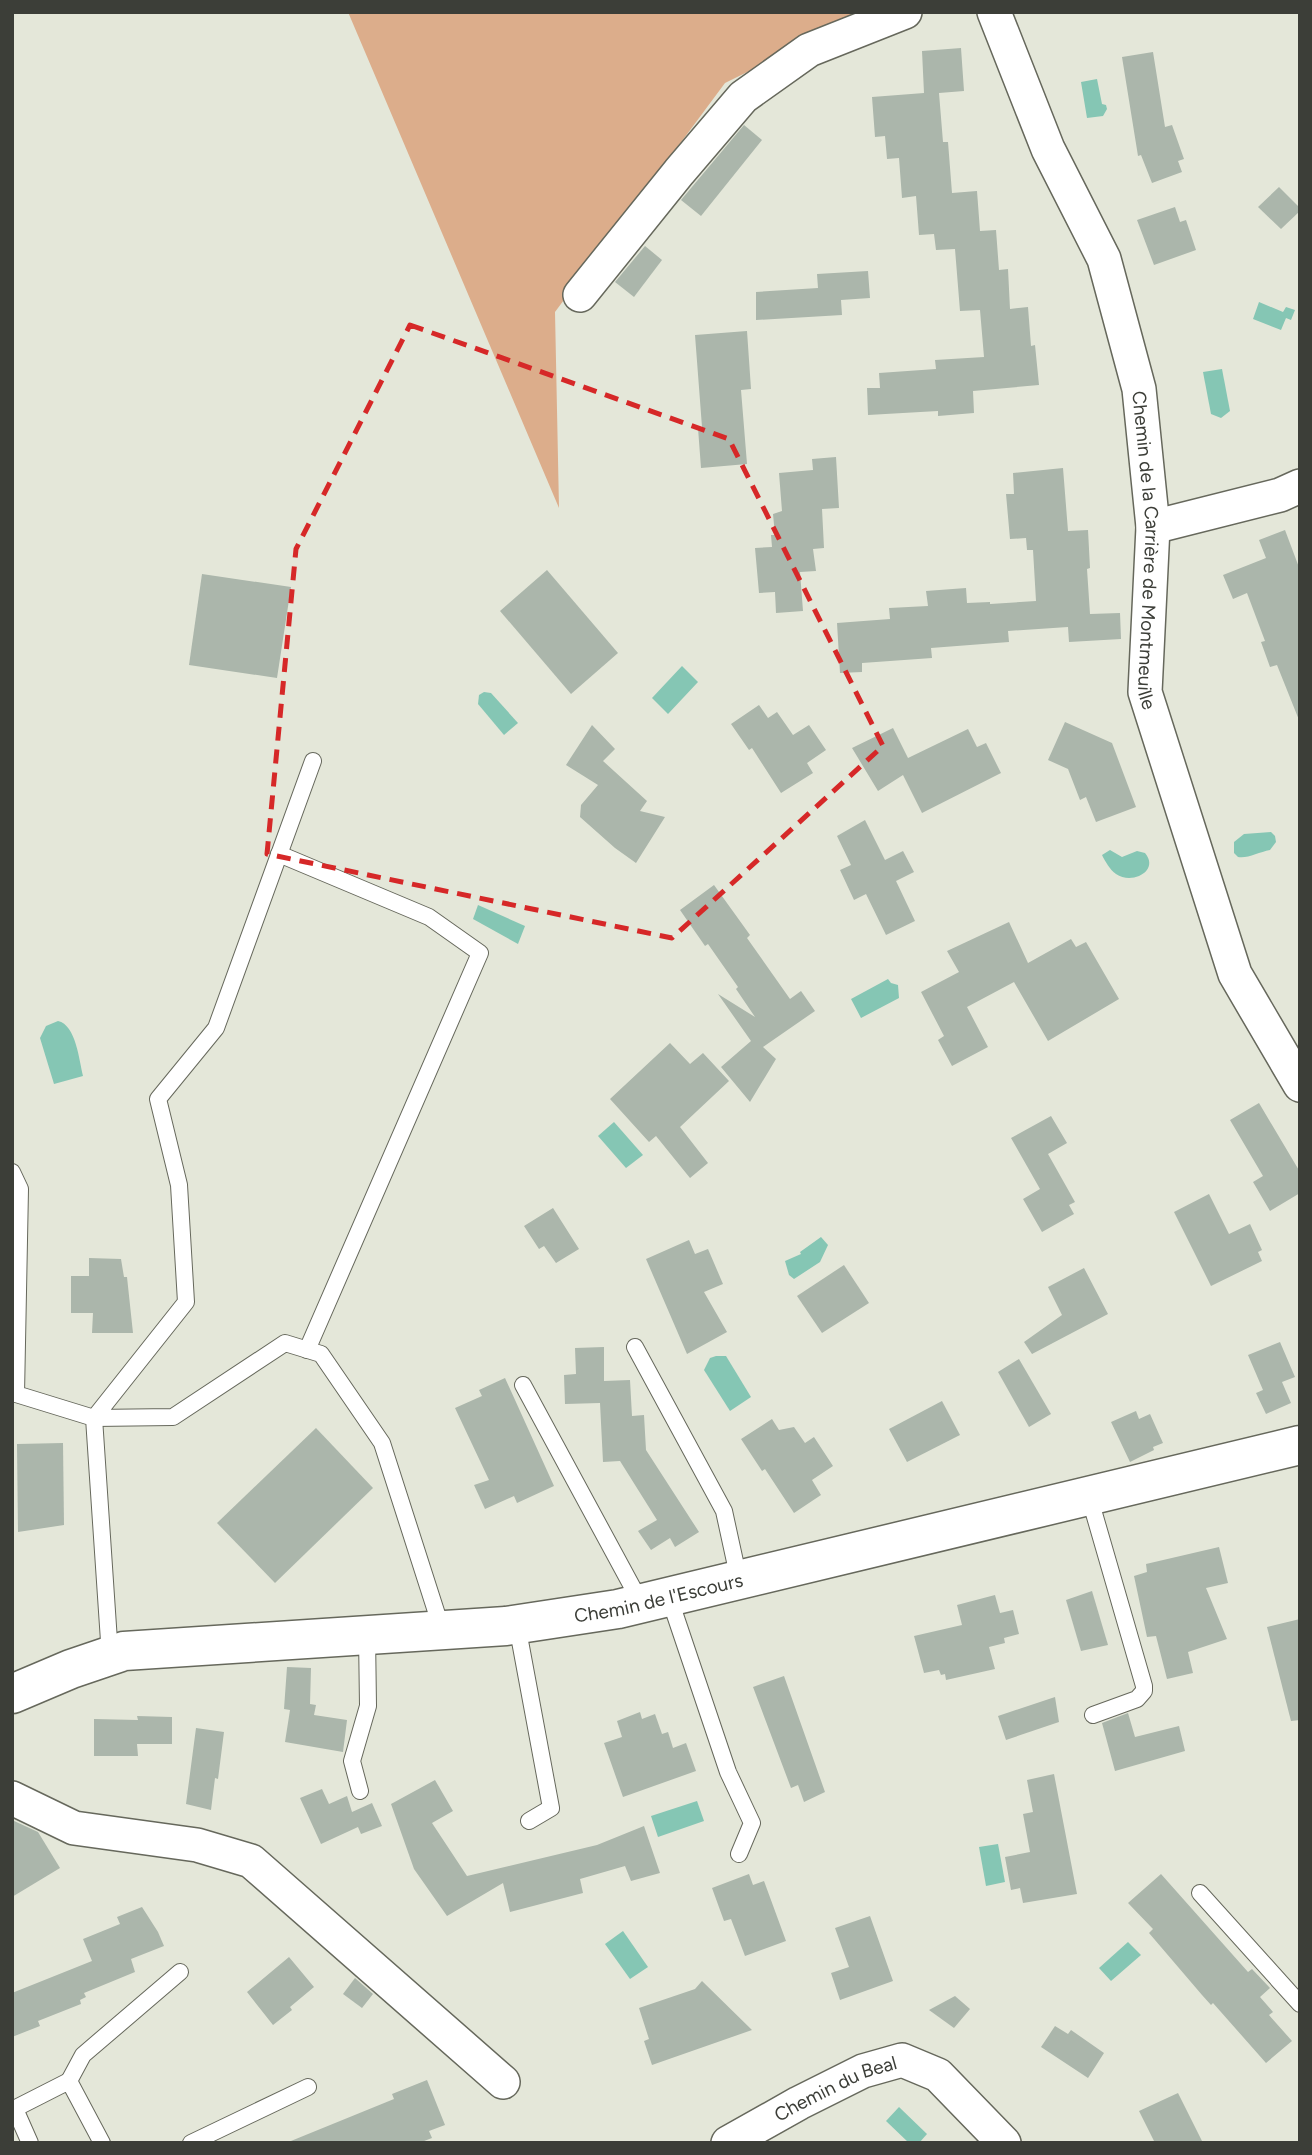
<svg xmlns="http://www.w3.org/2000/svg" width="1312" height="2155" font-family="Figtree,sans-serif">
<style>
.forest{fill:#dcad8b}
.water{fill:#85c6b4}
.building{fill:#abb6ab}
.lines{fill:none;stroke-linecap:round;stroke-linejoin:round}
.lane-casing{stroke:#66685c;stroke-width:18}
.street-casing{stroke:#66685c;stroke-width:36}
.secondary-casing{stroke:#66685c;stroke-width:41}
.lane{stroke:#fff;stroke-width:16}
.street{stroke:#fff;stroke-width:33}
.secondary{stroke:#fff;stroke-width:38}
.marked{fill:none;stroke:#d62828;stroke-width:5;stroke-dasharray:14 9;stroke-linejoin:round}
.labels{text-anchor:middle;stroke-width:7;stroke-linejoin:round;paint-order:stroke}
.street-label{font-size:19px;fill:#3c3e38;stroke:#e4e7d9}
</style>
<rect width="100%" height="100%" fill="#e4e7d9"/>
<!-- forest -->
<polygon class="forest" points="348,12 868,12 725,83 555,312 559,508"/>
<!-- water -->
<g class="water">
<polygon points="1097,79 1102,104 1106,105 1107,109 1103,116 1087,118 1081,82"/>
<polygon points="1259,302 1283,312 1286,307 1295,310 1291,320 1286,318 1281,330 1253,319"/>
<polygon points="1222,369 1230,411 1221,418 1211,414 1203,372"/>
<polygon points="682,666 698,682 668,714 652,698"/>
<polygon points="484,692 491,693 518,723 504,735 478,704 479,695"/>
<path d="M1271 832 1275 836 1276 842 1270 850C1259 852 1247 859 1238 857L1234 853V842L1244 834Z"/>
<path d="M1110 850 1122 857 1137 851 1145 853C1160 871 1132 885 1116 874 1110 870 1105 861 1102 855Z"/>
<polygon points="478,905 525,926 518,944 473,919"/>
<polygon points="888,979 891,983 898,985 899,998 861,1018 851,999"/>
<path d="M58 1021C76 1025 79 1060 83 1076L54 1084 40 1038 46 1026Z"/>
<polygon points="614,1122 643,1155 626,1168 598,1136"/>
<polygon points="821,1237 828,1245 820,1262 794,1279 789,1275 785,1261 801,1254 800,1252"/>
<polygon points="716,1356 726,1356 751,1397 730,1411 704,1370 710,1358"/>
<polygon points="697,1801 704,1821 658,1837 651,1816"/>
<polygon points="998,1844 1005,1882 986,1886 979,1847"/>
<polygon points="623,1931 648,1967 630,1979 605,1944"/>
<polygon points="1128,1942 1141,1955 1111,1981 1099,1968"/>
<polygon points="899,2107 927,2134 919,2143 909,2143 886,2121"/>
</g>
<!-- building -->
<g class="building">
<polygon points="961,48 964,91 939,93 943,142 948,142 952,193 977,191 980,231 996,230 999,270 1008,269 1010,309 1028,307 1031,346 1035,345 1039,385 973,391 974,413 938,416 938,411 868,415 867,388 880,388 879,373 936,369 935,360 984,357 980,310 960,311 955,249 936,250 934,234 919,235 916,196 902,198 899,158 887,159 885,136 875,137 872,97 924,93 922,51"/>
<polygon points="1153,52 1165,127 1172,125 1184,159 1178,161 1182,172 1152,183 1141,155 1138,156 1122,57"/>
<polygon points="744,125 762,140 701,216 681,200"/>
<polygon points="1279,187 1300,208 1300,211 1281,229 1258,207"/>
<polygon points="1175,207 1180,222 1186,220 1196,250 1154,265 1137,220"/>
<polygon points="645,246 662,260 634,297 615,282"/>
<polygon points="868,271 870,298 841,300 842,315 756,320 756,292 818,288 817,274"/>
<polygon points="747,331 751,389 741,390 747,464 701,468 698,428 702,427 695,335"/>
<polygon points="836,457 839,508 822,509 824,548 813,549 816,571 800,572 803,611 776,613 775,592 759,593 755,548 772,547 771,535 775,535 773,514 782,511 779,473 813,470 812,459"/>
<polygon points="1063,468 1068,531 1088,530 1090,568 1087,569 1090,614 1120,613 1121,639 1069,642 1068,627 1008,631 1009,642 931,648 932,658 862,663 862,672 840,673 837,623 890,619 889,608 928,606 926,591 966,588 967,603 990,602 990,604 1036,601 1033,550 1027,550 1026,538 1010,539 1006,494 1014,494 1013,473"/>
<polygon points="1285,530 1300,570 1299,720 1277,665 1270,667 1261,642 1265,641 1247,593 1233,599 1223,575 1266,558 1259,540"/>
<polygon points="547,570 618,653 571,694 500,611"/>
<polygon points="202,574 291,587 277,678 189,665"/>
<polygon points="759,705 768,718 777,712 793,735 809,725 826,750 807,763 813,773 781,793 752,748 749,750 731,724"/>
<polygon points="1065,722 1112,743 1136,807 1096,822 1086,797 1080,800 1068,769 1048,760"/>
<polygon points="592,725 615,749 603,761 647,801 640,811 665,817 636,863 615,848 580,817 581,805 598,785 566,765"/>
<polygon points="893,728 908,758 968,729 977,747 986,743 1001,773 922,813 903,775 878,791 852,748"/>
<polygon points="865,820 885,860 903,851 914,872 896,881 915,921 886,935 866,894 854,900 840,870 851,865 837,836"/>
<polygon points="714,885 750,935 747,938 790,999 801,991 815,1011 763,1047 776,1059 750,1102 721,1067 751,1041 718,994 755,1017 736,989 738,987 708,944 705,946 680,910"/>
<polygon points="1009,922 1028,963 1071,939 1076,947 1086,942 1119,999 1048,1041 1014,982 967,1007 988,1047 952,1066 938,1040 944,1036 921,992 959,972 947,951"/>
<polygon points="670,1043 690,1064 703,1053 729,1081 680,1127 708,1163 690,1178 656,1136 649,1142 610,1099"/>
<polygon points="1259,1103 1300,1172 1300,1193 1270,1211 1253,1182 1263,1176 1230,1120"/>
<polygon points="1051,1116 1067,1143 1048,1154 1075,1202 1069,1205 1074,1214 1042,1232 1023,1199 1040,1189 1011,1138"/>
<polygon points="1209,1194 1229,1234 1250,1224 1262,1250 1258,1252 1262,1261 1211,1286 1174,1212"/>
<polygon points="553,1208 579,1249 556,1263 544,1246 539,1249 524,1226"/>
<polygon points="689,1240 695,1254 708,1249 723,1284 704,1292 727,1332 687,1354 646,1259"/>
<polygon points="89,1258 121,1259 124,1277 127,1277 133,1333 92,1333 93,1313 71,1313 71,1276 89,1276"/>
<polygon points="844,1265 869,1303 822,1333 797,1296"/>
<polygon points="1084,1268 1108,1314 1032,1354 1024,1342 1062,1315 1048,1287"/>
<polygon points="1280,1342 1295,1377 1282,1382 1291,1403 1266,1414 1256,1393 1263,1390 1248,1355"/>
<polygon points="604,1347 604,1381 630,1380 632,1416 644,1415 646,1450 699,1532 675,1547 670,1538 651,1550 638,1531 657,1520 620,1461 603,1462 600,1403 565,1404 564,1375 576,1374 575,1348"/>
<polygon points="1019,1359 1051,1414 1029,1427 998,1372"/>
<polygon points="505,1378 554,1486 517,1503 514,1496 485,1509 474,1485 489,1480 455,1408 482,1396 479,1390"/>
<polygon points="942,1401 960,1435 907,1462 889,1429"/>
<polygon points="1136,1411 1139,1419 1150,1414 1163,1443 1153,1447 1154,1450 1130,1462 1111,1422"/>
<polygon points="772,1419 779,1430 794,1427 805,1443 814,1437 833,1466 812,1480 821,1495 794,1513 765,1469 762,1471 741,1439"/>
<polygon points="316,1428 373,1488 275,1583 217,1523"/>
<polygon points="63,1443 64,1525 18,1532 17,1444"/>
<polygon points="1219,1547 1228,1583 1206,1588 1227,1639 1188,1652 1193,1673 1167,1679 1156,1636 1147,1637 1134,1576 1147,1572 1146,1564"/>
<polygon points="1092,1591 1108,1645 1081,1651 1066,1600"/>
<polygon points="995,1595 1000,1613 1013,1610 1019,1634 1004,1638 1005,1643 989,1647 995,1669 946,1680 945,1674 941,1675 939,1670 924,1673 914,1636 962,1625 957,1605"/>
<polygon points="1300,1619 1300,1720 1291,1721 1267,1627"/>
<polygon points="287,1667 311,1668 310,1704 316,1705 314,1715 347,1720 343,1752 285,1742 290,1710 284,1709"/>
<polygon points="784,1676 825,1792 804,1802 798,1785 791,1788 753,1687"/>
<polygon points="1055,1697 1059,1722 1006,1740 998,1716"/>
<polygon points="640,1712 642,1719 655,1714 662,1734 668,1732 673,1748 686,1743 696,1771 623,1797 604,1743 622,1737 617,1721"/>
<polygon points="1128,1713 1135,1737 1179,1726 1185,1751 1115,1771 1102,1723"/>
<polygon points="137,1716 172,1717 172,1744 137,1744 138,1756 94,1756 94,1719 138,1720"/>
<polygon points="196,1728 224,1732 218,1779 215,1778 211,1810 186,1804"/>
<polygon points="1054,1774 1077,1894 1023,1903 1020,1888 1011,1890 1005,1857 1030,1852 1023,1814 1033,1812 1027,1780"/>
<polygon points="435,1780 453,1811 432,1823 467,1876 597,1845 644,1826 660,1873 631,1881 625,1866 580,1879 583,1893 510,1912 503,1883 447,1916 414,1869 391,1804"/>
<polygon points="322,1789 329,1804 347,1796 352,1812 372,1803 382,1826 361,1834 358,1827 321,1844 300,1798"/>
<polygon points="12,1820 38,1832 60,1868 12,1897"/>
<polygon points="749,1874 753,1885 764,1881 786,1941 745,1956 731,1919 724,1921 712,1888"/>
<polygon points="1161,1874 1248,1972 1252,1969 1270,1988 1260,1997 1273,2012 1269,2015 1292,2041 1266,2063 1213,2003 1211,2005 1202,1995 1149,1933 1153,1929 1128,1903"/>
<polygon points="142,1907 158,1932 164,1946 131,1959 135,1972 84,1993 86,1997 80,2000 81,2004 38,2021 40,2026 12,2037 12,1993 92,1961 83,1939 120,1924 117,1917"/>
<polygon points="870,1916 893,1981 840,2000 831,1973 849,1967 835,1928"/>
<polygon points="289,1957 314,1987 290,2007 292,2010 273,2025 247,1992"/>
<polygon points="355,1978 373,1994 362,2008 343,1994"/>
<polygon points="702,1981 752,2030 652,2065 644,2041 649,2039 639,2008 695,1989"/>
<polygon points="955,1996 970,2009 954,2028 929,2010"/>
<polygon points="1055,2026 1068,2034 1071,2030 1104,2053 1088,2078 1041,2047"/>
<polygon points="427,2080 445,2125 429,2131 432,2138 419,2143 286,2143 394,2099 392,2094"/>
<polygon points="1178,2093 1203,2143 1155,2143 1139,2111"/>
</g>
<g class="lines">
<!-- lane casing -->
<g class="lane-casing">
<g id="lane">
<polyline points="313,761 216,1028 158,1099 179,1185 186,1302 94,1418 173,1417 285,1343 321,1354 382,1443 442,1630"/>
<polyline points="279,854 429,917 480,953 307,1350"/>
<polyline points="12,1172 20,1189 16,1394 94,1418 110,1656"/>
<polyline points="635,1347 724,1511 739,1580"/>
<polyline points="523,1385 641,1603"/>
<polyline points="1089,1496 1144,1686 1144,1691 1137,1699 1093,1715"/>
<polyline points="669,1597 728,1772 752,1823 739,1854"/>
<polyline points="517,1625 551,1808 529,1821"/>
<polyline points="360,1791 352,1761 368,1706 367,1635"/>
<polyline points="1200,1893 1300,2004"/>
<polyline points="69,2081 83,2055 180,1972"/>
<polyline points="15,2109 30,2143"/>
<polyline points="12,2110 69,2081 102,2143"/>
<polyline points="191,2143 308,2087"/>
</g>
</g>
<!-- street casing -->
<g class="street-casing">
<g id="street">
<path id="s1" d="M994 12 1048 149 1104 259 1139 389 1153 527 1145 692 1235 974 1300 1085"/>
<polyline points="580,295 679,172 743,97 809,50 905,12"/>
<polyline points="1153,527 1280,495 1300,486"/>
<polyline points="12,1798 74,1828 197,1845 251,1861 503,2082"/>
<path id="s2" d="M728 2143 799 2103 863 2071 902 2060 938 2075 1004 2143"/>
</g>
</g>
<!-- secondary casing -->
<g class="secondary-casing">
<g id="secondary">
<path id="s3" d="M12 1694 71 1669 124 1651 506 1626 618 1609 1300 1445"/>
</g>
</g>
<!-- lane -->
<use href="#lane" class="lane"/>
<!-- street -->
<use href="#street" class="street"/>
<!-- secondary -->
<use href="#secondary" class="secondary"/>
</g>
<!-- marked area -->
<path class="marked" d="M410 325 729 439 883 746 672 938 267 854 296 549Z"/>
<g class="labels">
<!-- street labels -->
<g class="street-label">
<text dy="7" stroke="none"><textPath href="#s1" startOffset="567">Chemin de la Carrière de Montmeuille</textPath></text>
<text dy="7" stroke="none"><textPath href="#s3" startOffset="658">Chemin de l'Escours</textPath></text>
<text dy="7" stroke="none"><textPath href="#s2" startOffset="121">Chemin du Beal</textPath></text>
</g>
</g>
<!-- border -->
<rect width="1312" height="2155" fill="none" stroke="#3c3e38" stroke-width="28"/>
</svg>
